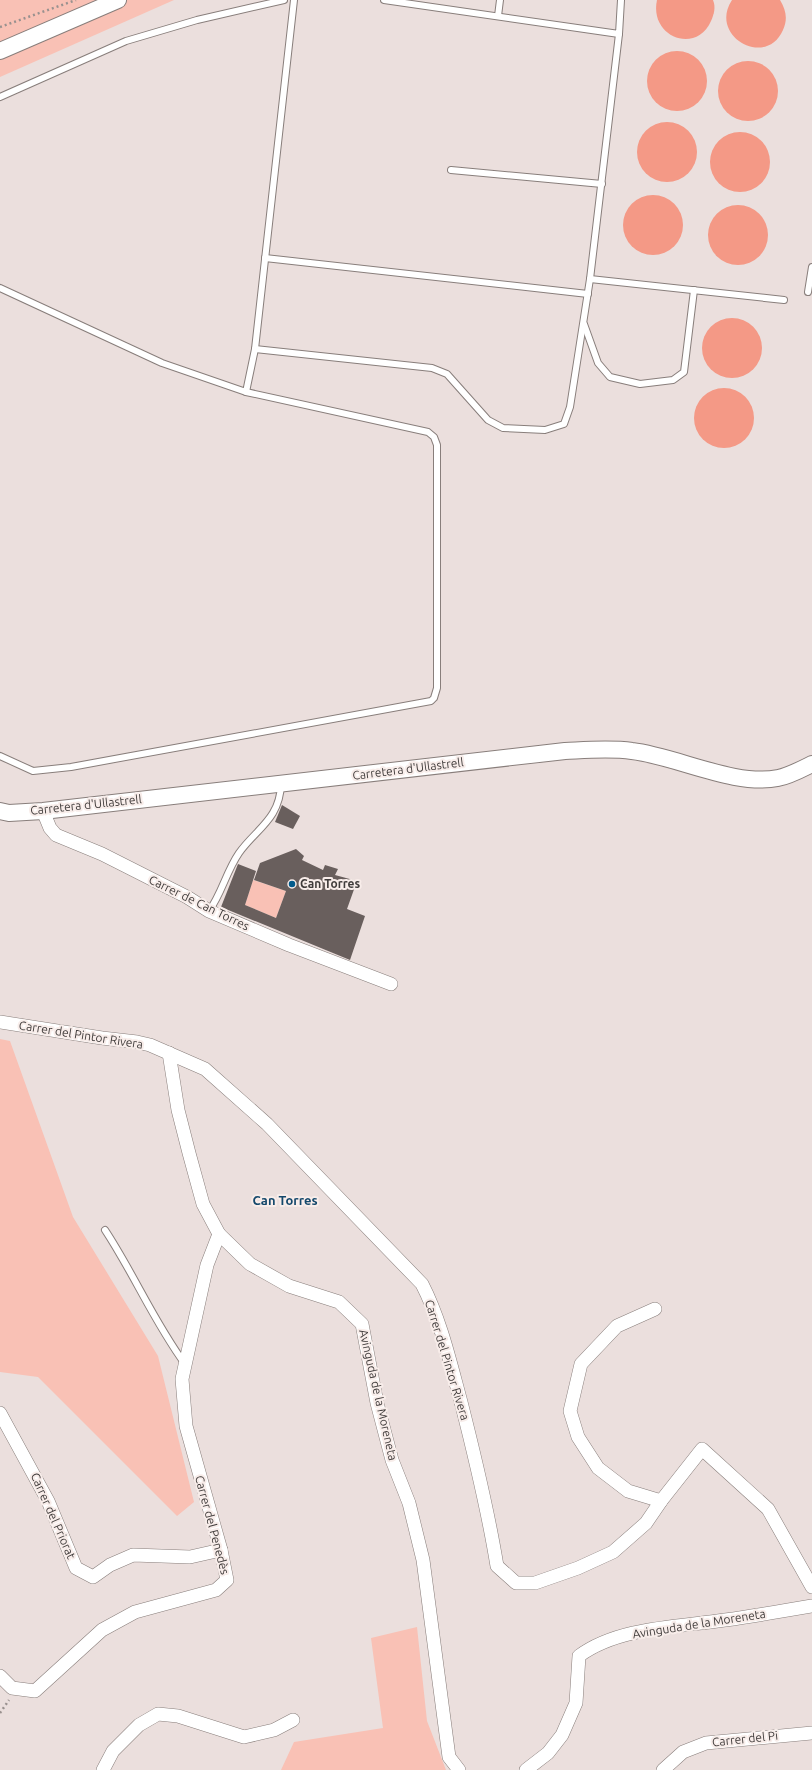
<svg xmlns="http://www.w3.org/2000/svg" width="812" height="1770" font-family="Ubuntu,sans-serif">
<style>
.green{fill:#f9c1b5}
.water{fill:#f49986}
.building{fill:#695f5d}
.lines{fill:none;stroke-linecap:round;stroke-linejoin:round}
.service-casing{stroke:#887e7b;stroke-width:8}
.minor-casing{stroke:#887e7b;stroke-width:14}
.tertiary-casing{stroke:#887e7b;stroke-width:18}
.path{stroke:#99918f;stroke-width:2.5;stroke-dasharray:2 3;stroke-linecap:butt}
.service{stroke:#fff;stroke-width:6}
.minor{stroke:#fff;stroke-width:13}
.tertiary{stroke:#fff;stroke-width:16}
.poi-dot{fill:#025b8c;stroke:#f8edea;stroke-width:1.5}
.labels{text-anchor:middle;stroke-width:4;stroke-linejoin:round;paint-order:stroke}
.street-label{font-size:12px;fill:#403c3b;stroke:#f8edea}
.poi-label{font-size:12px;font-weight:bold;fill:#403c3b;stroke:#f8edea;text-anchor:start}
.neighbourhood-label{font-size:13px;font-weight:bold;fill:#14486b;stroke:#f8edea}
</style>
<rect width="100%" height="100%" fill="#ebdfdd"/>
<!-- green -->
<g class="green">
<polygon points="0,0 174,0 0,77"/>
<polygon points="253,880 286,891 276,918 245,905"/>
<polygon points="0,1039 10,1041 73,1217 158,1356 194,1502 177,1516 38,1377 0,1372"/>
<polygon points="417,1627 427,1721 446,1770 281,1770 294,1742 383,1728 371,1638"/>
</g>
<!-- water -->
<g class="water">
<path d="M657 0H713C716 7 714 14 711 21 696 55 649 37 657 0Z"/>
<path d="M732 0H780C786 10 788 19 783 30 766 69 708 36 732 0Z"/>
<circle cx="677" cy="81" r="30"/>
<circle cx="748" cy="91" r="30"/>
<circle cx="667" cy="152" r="30"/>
<circle cx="740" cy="162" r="30"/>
<circle cx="653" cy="225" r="30"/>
<circle cx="738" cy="235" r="30"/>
<circle cx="732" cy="348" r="30"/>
<circle cx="724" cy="418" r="30"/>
</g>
<!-- building -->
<g class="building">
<polygon points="282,805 300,816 293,829 275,822"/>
<polygon points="296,849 304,856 302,860 323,870 325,865 338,869 335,875 357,881 347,909 365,916 350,960 221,907 238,864 256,871 245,905 276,918 286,891 254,880 260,863"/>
</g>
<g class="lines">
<!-- service casing -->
<g class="service-casing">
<g id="service">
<polyline points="384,0 619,34 621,0"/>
<polyline points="498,16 500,0"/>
<polyline points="0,97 126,41 197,20 284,0"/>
<polyline points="451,170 602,184"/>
<polyline points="265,258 588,294"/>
<polyline points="590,279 784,300"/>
<polyline points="0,288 162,363 246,392 255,349 294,0"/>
<polyline points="808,292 812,267"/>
<polyline points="584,324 598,363 610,377 640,384 673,380 684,372 694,290"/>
<polyline points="255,349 432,368 447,374 488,420 503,428 545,430 564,424 570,407 590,279 619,34"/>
<polyline points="0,756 33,771 71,767 431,701 434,698 437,688 437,445 434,437 428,432 246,392"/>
<path d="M209 911C222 893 226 872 239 853 256 829 280 819 281 784"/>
<path d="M105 1230C134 1274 154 1322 185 1364"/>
</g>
</g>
<!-- minor casing -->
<g class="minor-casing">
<g id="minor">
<polyline points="43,811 50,828 56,835 102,854 187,897 209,911 289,945 391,984"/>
<path d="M0 1022 102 1038 137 1042 150 1045 205 1069 267 1124 422 1284C441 1321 450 1362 461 1402 475 1457 488 1511 497 1566L516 1583H535L578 1568 613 1552 646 1523 661 1501 702 1449 768 1509 812 1587"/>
<polyline points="169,1053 178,1110 189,1153 203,1204 219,1234 250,1264 289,1286 339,1302 362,1324 377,1403 392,1460 409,1503 423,1560 449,1757 459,1770"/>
<polyline points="655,1309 617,1326 581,1364 570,1411 578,1437 598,1468 628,1491 661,1501"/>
<polyline points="0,1413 48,1501 76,1568 93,1577 110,1565 133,1555 190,1557 221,1550"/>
<polyline points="0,1676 12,1688 35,1691 102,1630 135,1612 216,1590 227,1580 221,1550 186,1426 182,1379 207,1265 219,1234"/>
<polyline points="103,1770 113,1751 139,1725 158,1714 178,1716 244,1737 274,1730 293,1720"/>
<path d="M526 1770 548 1753 562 1735 576 1703 579 1656C618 1627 678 1627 725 1620 754 1616 783 1611 812 1606"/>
<polyline points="663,1770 683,1752 706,1743 812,1733"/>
</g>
</g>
<!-- tertiary casing -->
<g class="tertiary-casing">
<g id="tertiary">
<polyline points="0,51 118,0"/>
<path d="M0 811 9 813 43 811 565 751C587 750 610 748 632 751 676 756 735 787 778 778 789 776 802 769 812 764"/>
</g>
</g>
<!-- path -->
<g class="path">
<polyline points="0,27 76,0"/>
<polyline points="0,1713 9,1700"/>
</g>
<!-- service -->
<use href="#service" class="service"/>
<!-- minor -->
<use href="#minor" class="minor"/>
<!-- tertiary -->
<use href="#tertiary" class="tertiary"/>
</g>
<!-- markers -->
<circle class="poi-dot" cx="292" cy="884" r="4"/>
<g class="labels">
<!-- street labels -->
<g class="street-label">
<text transform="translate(408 769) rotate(-7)" y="4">Carretera d'Ullastrell</text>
<text transform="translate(86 805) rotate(-6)" y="4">Carretera d'Ullastrell</text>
<text transform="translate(199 903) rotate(26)" y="4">Carrer de Can Torres</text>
<text transform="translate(81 1035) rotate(9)" y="4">Carrer del Pintor Rivera</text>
<text transform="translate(447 1360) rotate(73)" y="4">Carrer del Pintor Rivera</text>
<text transform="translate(378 1395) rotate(77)" y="4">Avinguda de la Moreneta</text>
<text transform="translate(53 1516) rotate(66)" y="4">Carrer del Priorat</text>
<text transform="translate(212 1525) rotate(75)" y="4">Carrer del Penedès</text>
<text transform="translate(699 1624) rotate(-9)" y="4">Avinguda de la Moreneta</text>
<text transform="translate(745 1739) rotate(-6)" y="4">Carrer del Pi</text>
</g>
<!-- poi labels -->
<g class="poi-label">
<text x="300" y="888">Can Torres</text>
</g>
<!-- neighbourhood labels -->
<g class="neighbourhood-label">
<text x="285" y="1205">Can Torres</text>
</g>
</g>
</svg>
